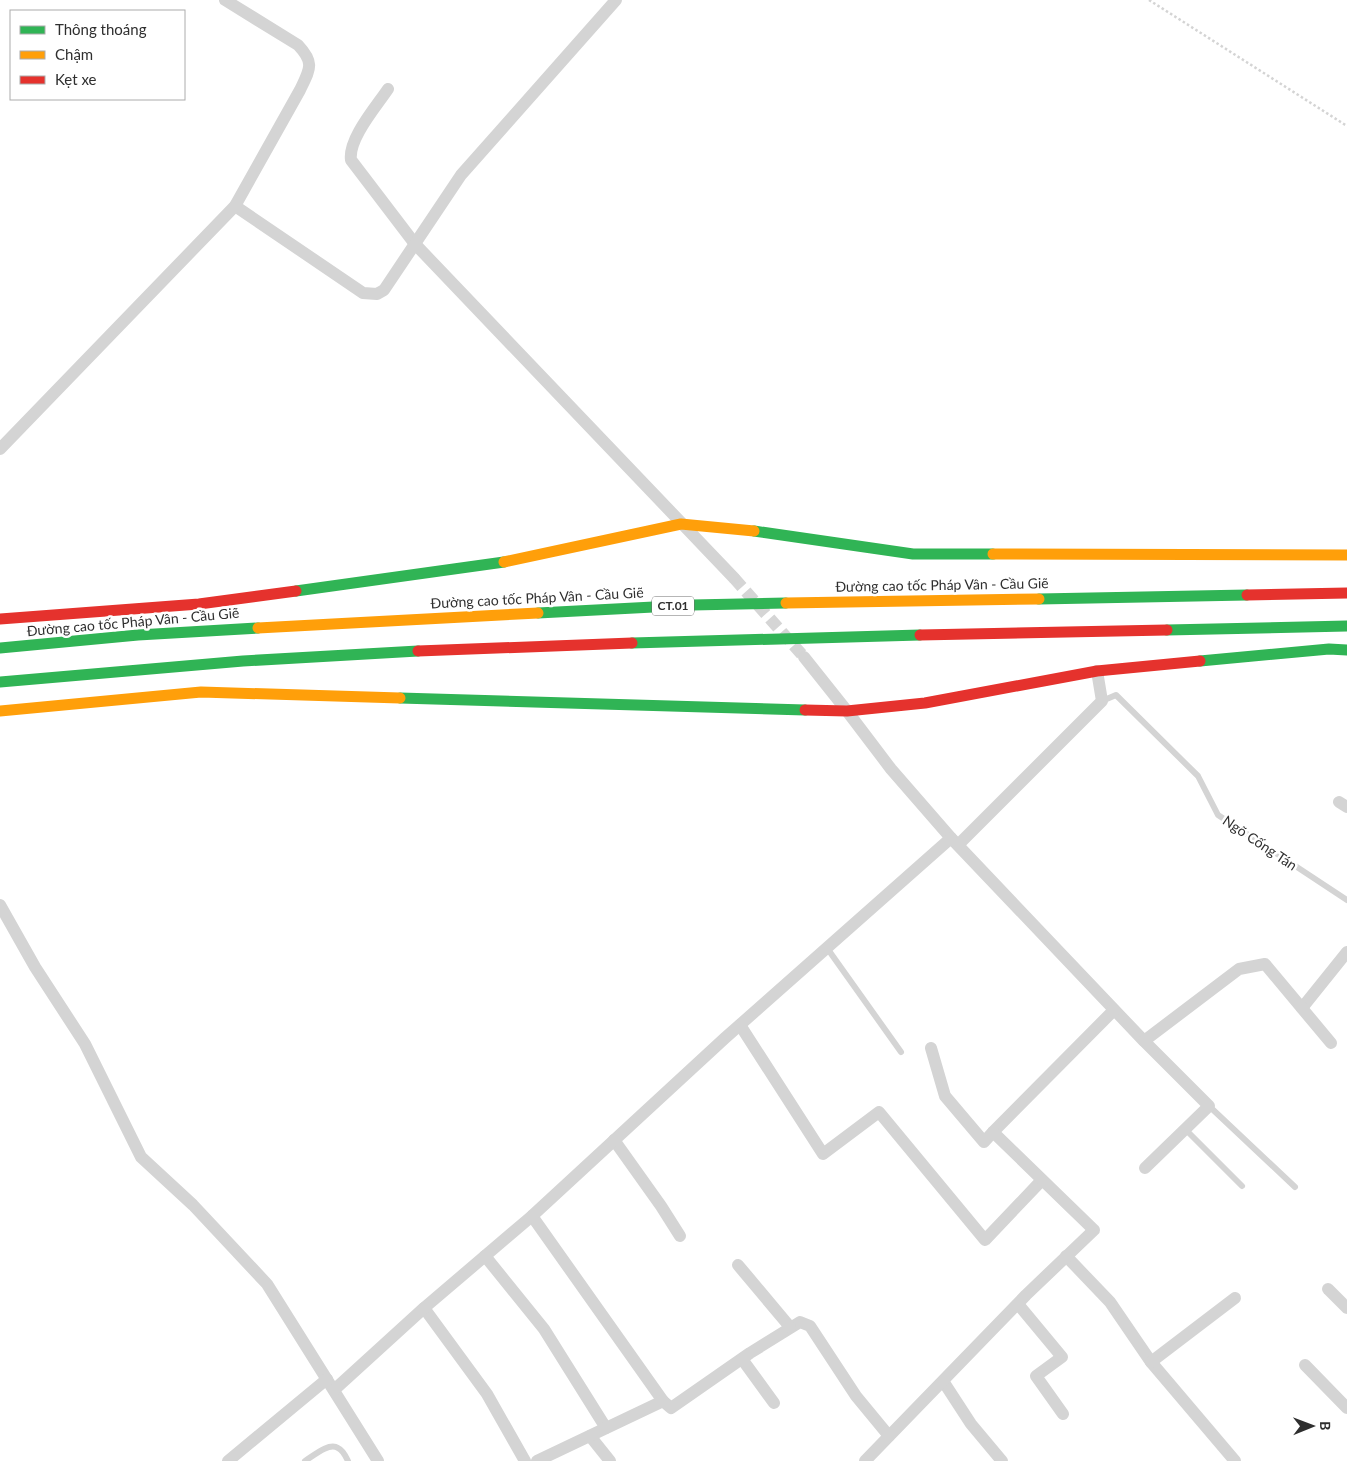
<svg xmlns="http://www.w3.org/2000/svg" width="1347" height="1461" font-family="Lato,sans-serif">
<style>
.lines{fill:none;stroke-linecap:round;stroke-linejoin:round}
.street-tunnel{stroke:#d5d5d5;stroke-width:12;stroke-dasharray:12 6;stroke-linecap:butt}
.path{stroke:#d4d4d4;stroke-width:2.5;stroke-dasharray:2.5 2.5;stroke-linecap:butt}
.lane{stroke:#d4d4d4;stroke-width:6}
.street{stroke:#d4d4d4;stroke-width:12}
.fast{stroke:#30b455;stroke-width:11}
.slow{stroke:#ff9f0a;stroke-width:11}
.jam{stroke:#e5322d;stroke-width:11}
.labels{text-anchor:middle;stroke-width:5;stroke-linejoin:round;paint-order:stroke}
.shield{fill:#fff;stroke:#6d6d6d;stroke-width:1}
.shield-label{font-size:12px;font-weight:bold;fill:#2f2f2f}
.street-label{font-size:14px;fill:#2f2f2f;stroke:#fff}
</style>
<rect width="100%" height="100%" fill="#fff"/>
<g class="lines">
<!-- street-tunnel -->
<polyline class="street-tunnel" points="734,578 804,657"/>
<!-- path -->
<polyline class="path" points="1149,0 1347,126"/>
<!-- lane -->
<g class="lane">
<polyline points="1102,701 1116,695 1198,776 1218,815 1347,900"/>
<polyline points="827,948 901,1052"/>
<polyline points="1209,1106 1295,1187"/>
<polyline points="1185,1129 1242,1186"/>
<path d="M305 1461C313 1456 329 1442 338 1448 343 1450 346 1457 348 1461"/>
</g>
<!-- street -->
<g class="street">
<path d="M388 89C376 107 348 139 351 160L415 244 734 578"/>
<polyline points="235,206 363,293 377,294 384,290 461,175 616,0"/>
<path d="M0 449 235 206 300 90C310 69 315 63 298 45L225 0"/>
<polyline points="804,657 847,711 891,769 951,838 1144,1041 1209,1106 1145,1168"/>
<polyline points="1339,802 1347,807"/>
<polyline points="958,845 1102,701 1097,671"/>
<polyline points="0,905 35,967 85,1044 141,1157 193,1205 267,1284 378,1461"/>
<polyline points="1302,1008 1347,952"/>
<polyline points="740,1025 823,1154 879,1112 985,1240 1042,1180"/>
<polyline points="1144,1041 1239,969 1265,964 1331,1043"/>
<polyline points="993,1132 1114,1010"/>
<polyline points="614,1140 661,1206 680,1236"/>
<polyline points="532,1216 663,1401 671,1408 750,1353 800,1322 810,1326 856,1396 889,1436"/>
<polyline points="485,1256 544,1329 606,1428"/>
<polyline points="1066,1256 1110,1302 1151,1362 1235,1461"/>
<polyline points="738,1265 790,1327"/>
<polyline points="1328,1289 1347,1308"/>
<polyline points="1018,1304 1062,1357 1036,1376 1063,1414"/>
<polyline points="424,1308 487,1394 525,1461"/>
<polyline points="742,1359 774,1403"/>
<polyline points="1151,1362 1235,1298"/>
<polyline points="1305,1365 1347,1408"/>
<polyline points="943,1381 971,1424 1002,1461"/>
<polyline points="334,1390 424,1308 532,1216 725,1038 951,838"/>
<polyline points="590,1436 610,1461"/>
<polyline points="228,1461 327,1379"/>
<polyline points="537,1461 663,1401"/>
<polyline points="865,1461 1026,1295 1094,1230 993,1132 984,1142 945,1096 931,1048"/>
</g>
<!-- fast -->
<g class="fast">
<polyline points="754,531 913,554 993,554"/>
<polyline points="296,591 504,562"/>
<polyline points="1039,599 1247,595"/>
<polyline points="538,613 692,605 786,603"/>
<polyline points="1167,630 1347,626"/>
<polyline points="632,643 920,635"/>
<polyline points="0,648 138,635 258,628"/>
<polyline points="1200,661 1329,649 1347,650"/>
<polyline points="0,682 243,661 418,651"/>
<polyline points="400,698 805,710"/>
</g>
<!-- slow -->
<g class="slow">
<polyline points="993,554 1347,555"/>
<polyline points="504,562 681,524 754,531"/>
<polyline points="786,603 1039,599"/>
<polyline points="258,628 538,613"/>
<polyline points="0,711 201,692 400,698"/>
</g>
<!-- jam -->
<g class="jam">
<polyline points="1247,595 1347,593"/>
<polyline points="0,619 199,604 296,591"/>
<polyline points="920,635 1167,630"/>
<polyline points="418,651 632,643"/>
<polyline points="805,710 847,711 925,703 1097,671 1200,661"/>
</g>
</g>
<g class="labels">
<!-- shield labels -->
<rect class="shield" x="652" y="596.5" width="42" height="19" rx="4"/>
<g class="shield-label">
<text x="673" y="610">CT.01</text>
</g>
<!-- street labels -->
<g class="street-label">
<text transform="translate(942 585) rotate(-1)" y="5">Đường cao tốc Pháp Vân - Cầu Giẽ</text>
<text transform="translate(537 598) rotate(-3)" y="5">Đường cao tốc Pháp Vân - Cầu Giẽ</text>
<text transform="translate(133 622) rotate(-5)" y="5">Đường cao tốc Pháp Vân - Cầu Giẽ</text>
<text transform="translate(1260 843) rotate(34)" y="5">Ngõ Cống Tán</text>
</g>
</g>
<!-- legend -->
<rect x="10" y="10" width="175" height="90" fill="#ffffff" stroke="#acacac"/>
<rect x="20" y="26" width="25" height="8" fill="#30b455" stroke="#acacac"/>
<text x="55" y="35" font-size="15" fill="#2f2f2f">Thông thoáng</text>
<rect x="20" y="51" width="25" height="8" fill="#ff9f0a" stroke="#acacac"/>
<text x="55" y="60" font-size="15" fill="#2f2f2f">Chậm</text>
<rect x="20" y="76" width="25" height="8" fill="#e5322d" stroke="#acacac"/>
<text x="55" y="85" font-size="15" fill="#2f2f2f">Kẹt xe</text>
<!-- north arrow -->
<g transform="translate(1312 1426) rotate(89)" stroke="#ffffff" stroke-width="4" paint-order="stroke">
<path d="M0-4L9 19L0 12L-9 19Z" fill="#2f2f2f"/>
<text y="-8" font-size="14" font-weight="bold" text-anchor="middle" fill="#2f2f2f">B</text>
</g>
</svg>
